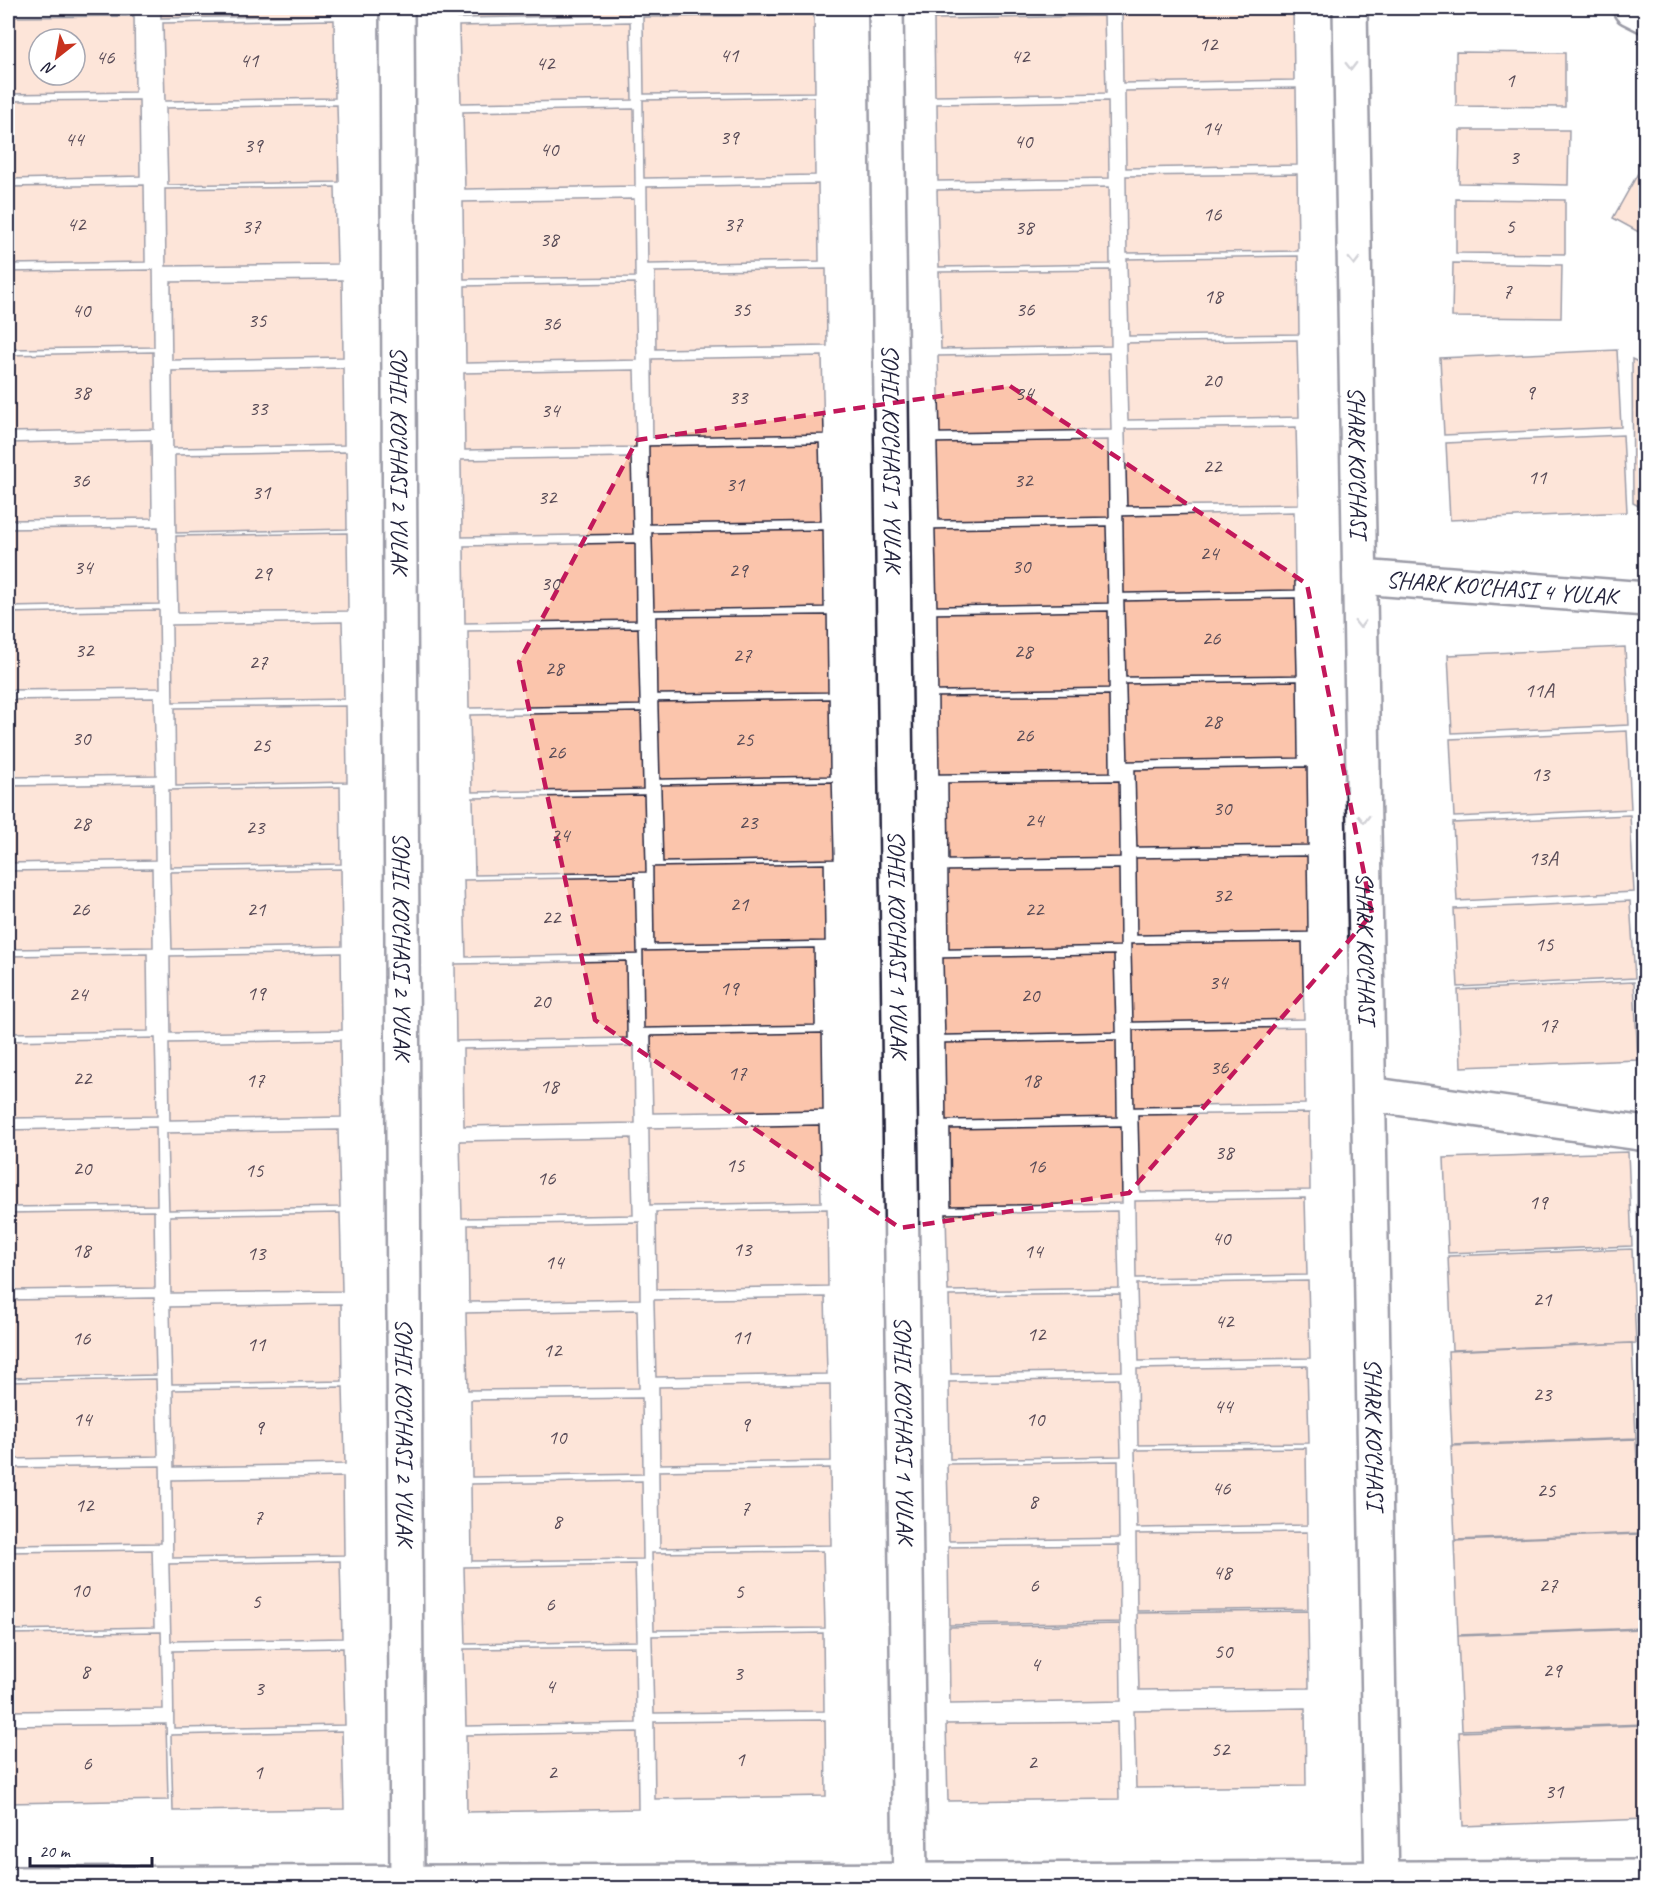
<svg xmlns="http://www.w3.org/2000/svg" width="1653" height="1896" font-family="Caveat,sans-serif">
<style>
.building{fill:#fbc5ac;stroke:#22223b;stroke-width:1.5;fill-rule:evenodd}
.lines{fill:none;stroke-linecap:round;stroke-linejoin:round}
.street-casing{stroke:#22223b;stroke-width:38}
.street{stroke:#fff;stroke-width:33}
.oneway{stroke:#9c9ca7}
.marked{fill:none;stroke:#c2185b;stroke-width:4.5;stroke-dasharray:12 8;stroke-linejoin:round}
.labels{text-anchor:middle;stroke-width:5;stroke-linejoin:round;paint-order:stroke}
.number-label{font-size:21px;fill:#584b57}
.street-label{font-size:24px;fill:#22223b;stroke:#fff}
</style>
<rect width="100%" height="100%" fill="#fff"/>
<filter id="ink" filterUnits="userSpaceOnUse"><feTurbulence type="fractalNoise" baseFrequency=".0167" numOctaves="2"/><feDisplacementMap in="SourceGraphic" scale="12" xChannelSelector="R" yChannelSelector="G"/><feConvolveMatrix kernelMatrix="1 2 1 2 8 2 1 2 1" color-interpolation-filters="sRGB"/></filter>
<g filter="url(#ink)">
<!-- building -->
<g class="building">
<polygon points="161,8 332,8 332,15 161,18"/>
<polygon points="458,8 629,8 629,15 458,18"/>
<polygon points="644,8 714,8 644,9"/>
<polygon points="933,8 1103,8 1103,9 933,12"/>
<polygon points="1122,8 1293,8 1294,80 1123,83"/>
<polygon points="814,15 815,92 644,94 643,17"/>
<path d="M134 16 135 92 8 94V17ZM39 39H75V75H39Z"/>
<polygon points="1104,16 1106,93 935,96 934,19"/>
<polygon points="334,20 335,98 165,101 163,23"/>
<polygon points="630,22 632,100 461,103 459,26"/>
<polygon points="1456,52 1565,53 1565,107 1456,106"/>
<polygon points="1296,88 1297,165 1126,168 1125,91"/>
<polygon points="814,97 815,175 644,178 643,100"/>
<polygon points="139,100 140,176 8,179 8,101"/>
<polygon points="1108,101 1109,178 938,181 937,104"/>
<polygon points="337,105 339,182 168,185 166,108"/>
<polygon points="634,109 635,186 465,189 463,112"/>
<polygon points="1460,130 1569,130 1568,185 1459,183"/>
<polygon points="1646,159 1646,236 1613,218"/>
<polygon points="1297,174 1298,251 1127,253 1126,176"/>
<polygon points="818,184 819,261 648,264 647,187"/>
<polygon points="144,185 145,262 8,264 8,187"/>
<polygon points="335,187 337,264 166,266 165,189"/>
<polygon points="1109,187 1110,264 939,267 937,190"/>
<polygon points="634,199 635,277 464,279 463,202"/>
<polygon points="1456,199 1565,200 1565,254 1456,253"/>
<polygon points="1298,256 1299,334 1129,336 1127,259"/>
<polygon points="1453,263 1562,265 1561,318 1452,317"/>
<polygon points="826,269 827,346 656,349 655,272"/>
<polygon points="153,270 154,347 8,349 8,272"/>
<polygon points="1110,270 1111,346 941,349 939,272"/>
<polygon points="342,280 343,357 172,360 171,282"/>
<polygon points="635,283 637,360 466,363 465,286"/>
<polygon points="1297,340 1299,417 1128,420 1126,343"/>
<polygon points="1617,350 1621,427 1444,435 1440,358"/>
<polygon points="153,352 154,429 8,432 8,355"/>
<polygon points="1109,353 1111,430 940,433 938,356"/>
<polygon points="822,356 824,434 653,437 652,359"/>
<polygon points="1632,359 1646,366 1646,510 1633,503"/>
<polygon points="343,368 344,445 173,448 172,371"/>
<polygon points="634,370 636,447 465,450 464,373"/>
<polygon points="1296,427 1298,504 1127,506 1125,429"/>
<polygon points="1623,435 1627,512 1450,520 1446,443"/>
<polygon points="151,440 152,518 8,520 8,443"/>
<polygon points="1108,440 1109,517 939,520 937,443"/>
<polygon points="819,443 821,521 650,524 649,446"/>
<polygon points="346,452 347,529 176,533 175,455"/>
<polygon points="631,457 633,534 462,537 461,460"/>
<polygon points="1294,512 1295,590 1124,593 1123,516"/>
<polygon points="1106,526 1108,603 937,606 935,529"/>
<polygon points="158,527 159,604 8,607 8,529"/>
<polygon points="823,530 824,607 654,610 652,533"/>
<polygon points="347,533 348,611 178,613 176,536"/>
<polygon points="635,543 636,620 465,623 464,546"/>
<polygon points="1295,598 1297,675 1126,677 1124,601"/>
<polygon points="159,610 160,688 8,690 8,613"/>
<polygon points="1108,611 1109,688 938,691 937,614"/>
<polygon points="827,615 828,692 657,694 656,617"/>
<polygon points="342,622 344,699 173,702 172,625"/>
<polygon points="638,628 640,705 469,708 468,631"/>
<polygon points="1643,635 1646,637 1646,781 1644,780"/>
<polygon points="1625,647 1629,725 1452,733 1448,655"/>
<polygon points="1297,681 1298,758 1128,761 1126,684"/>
<polygon points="1109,695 1110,772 939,774 938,697"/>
<polygon points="154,698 156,775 8,777 8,700"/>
<polygon points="829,699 830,776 660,779 658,702"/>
<polygon points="346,706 347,782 176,786 175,708"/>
<polygon points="641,712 643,789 472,792 470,715"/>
<polygon points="1627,731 1631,809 1454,817 1450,739"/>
<polygon points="1307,767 1308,845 1137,847 1135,770"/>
<polygon points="1119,781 1120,857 949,860 948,783"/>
<polygon points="832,782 834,859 663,862 661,785"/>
<polygon points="154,784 155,860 8,863 8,786"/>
<polygon points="340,787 341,864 170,867 169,790"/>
<polygon points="644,795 646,872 475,875 473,798"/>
<polygon points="1630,815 1634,892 1457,901 1453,823"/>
<polygon points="1307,856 1308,932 1137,935 1136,858"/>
<polygon points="824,864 825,941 654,944 653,867"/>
<polygon points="152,869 153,947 8,949 8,871"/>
<polygon points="341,869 342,946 172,949 170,872"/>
<polygon points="1119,869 1120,946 949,949 948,871"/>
<polygon points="635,877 637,954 466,957 464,880"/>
<polygon points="1630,901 1635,978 1458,987 1454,909"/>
<polygon points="1302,942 1304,1019 1133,1022 1131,944"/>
<polygon points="814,948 815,1025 644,1028 643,951"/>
<polygon points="341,953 342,1030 171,1033 170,956"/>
<polygon points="147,954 148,1031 8,1033 8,956"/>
<polygon points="1114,955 1116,1032 945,1035 943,958"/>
<polygon points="626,961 627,1038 456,1041 455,964"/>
<polygon points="1634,982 1638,1060 1461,1067 1458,990"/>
<polygon points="1304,1027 1305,1104 1134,1107 1133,1030"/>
<polygon points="822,1033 823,1110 653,1113 651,1036"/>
<polygon points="155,1038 157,1116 8,1118 8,1041"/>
<polygon points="340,1040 341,1117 170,1120 169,1043"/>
<polygon points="1116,1040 1117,1117 946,1120 945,1043"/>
<polygon points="634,1046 635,1123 464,1126 463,1049"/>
<polygon points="1309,1113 1310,1190 1140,1192 1138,1115"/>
<polygon points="819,1125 821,1202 650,1205 649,1128"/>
<polygon points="1121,1126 1122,1203 951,1206 950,1129"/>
<polygon points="156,1127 157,1205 8,1207 8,1130"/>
<polygon points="338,1130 340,1207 169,1210 167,1133"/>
<polygon points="631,1138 633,1215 462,1218 460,1141"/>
<polygon points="1628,1152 1632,1246 1448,1253 1444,1158"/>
<polygon points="1637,1179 1646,1183 1646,1327 1638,1323"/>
<polygon points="1305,1198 1307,1275 1136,1278 1135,1201"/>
<polygon points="827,1209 828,1286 657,1289 656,1212"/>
<polygon points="154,1211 155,1288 8,1290 8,1213"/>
<polygon points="1117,1211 1119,1288 948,1291 946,1214"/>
<polygon points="340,1213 342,1291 171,1293 170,1216"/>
<polygon points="639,1222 640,1299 469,1302 468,1225"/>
<polygon points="1632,1249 1636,1343 1452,1350 1448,1256"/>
<polygon points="1308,1281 1310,1358 1139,1361 1137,1284"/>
<polygon points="1120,1294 1122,1371 951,1374 949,1296"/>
<polygon points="825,1297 827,1374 656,1377 654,1300"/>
<polygon points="154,1298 156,1375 8,1378 8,1300"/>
<polygon points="341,1304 342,1381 172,1384 170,1307"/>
<polygon points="637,1310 639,1388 468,1390 466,1313"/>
<polygon points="1632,1343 1636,1438 1452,1445 1448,1351"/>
<polygon points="1307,1366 1309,1443 1138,1445 1137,1369"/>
<polygon points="156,1379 158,1456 8,1459 8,1382"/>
<polygon points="1119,1379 1121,1456 950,1459 949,1382"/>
<polygon points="830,1384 831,1461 660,1464 659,1387"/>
<polygon points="343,1387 345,1464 174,1467 173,1390"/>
<polygon points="642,1398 643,1474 472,1477 471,1400"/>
<polygon points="1636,1439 1640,1533 1455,1540 1451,1446"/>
<polygon points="1306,1448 1307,1525 1137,1528 1135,1450"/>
<polygon points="1118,1461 1119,1538 949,1541 947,1464"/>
<polygon points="160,1466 161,1543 8,1545 8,1468"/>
<polygon points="830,1468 831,1545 660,1548 659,1471"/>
<polygon points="343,1477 344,1555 173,1558 172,1480"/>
<polygon points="642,1481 643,1559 472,1561 471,1484"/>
<polygon points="1307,1532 1308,1609 1137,1611 1136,1534"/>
<polygon points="1638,1534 1642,1628 1458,1635 1454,1541"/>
<polygon points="1119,1545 1120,1622 949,1625 948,1547"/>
<polygon points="152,1550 154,1627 8,1630 8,1552"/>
<polygon points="823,1551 825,1628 654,1630 652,1553"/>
<polygon points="340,1561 342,1638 171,1641 169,1564"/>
<polygon points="635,1564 637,1641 466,1644 464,1567"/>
<polygon points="1308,1611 1309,1688 1139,1690 1137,1613"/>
<polygon points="1120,1624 1121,1701 950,1704 949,1627"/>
<polygon points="1643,1629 1646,1724 1462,1730 1458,1636"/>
<polygon points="161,1632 163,1709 8,1711 8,1634"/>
<polygon points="823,1633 824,1711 654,1713 652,1636"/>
<polygon points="635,1647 636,1723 466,1726 464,1649"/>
<polygon points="343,1648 345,1725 174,1728 173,1651"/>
<polygon points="1305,1708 1306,1786 1136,1788 1134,1711"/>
<polygon points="825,1720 826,1796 655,1799 654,1722"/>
<polygon points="1117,1722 1119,1799 948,1801 946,1724"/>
<polygon points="166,1724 168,1800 8,1803 8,1726"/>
<polygon points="1644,1725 1646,1819 1463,1826 1459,1732"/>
<polygon points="342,1731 344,1809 173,1811 171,1735"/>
<polygon points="637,1732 638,1809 467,1812 466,1735"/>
</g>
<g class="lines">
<!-- street casing -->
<g class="street-casing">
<g id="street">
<path id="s1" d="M397 8 407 1882"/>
<path id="s2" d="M886 8 910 1880"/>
<path id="s3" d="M1350 8 1382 1888"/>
<polyline points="1630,8 1646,16"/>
<path id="s4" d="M1360 577 1646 599"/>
<polyline points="1369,1094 1646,1134"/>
<polyline points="8,1884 1646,1877"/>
</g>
</g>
<!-- street -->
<use href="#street" class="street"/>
</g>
<!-- one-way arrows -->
<defs><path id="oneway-chevron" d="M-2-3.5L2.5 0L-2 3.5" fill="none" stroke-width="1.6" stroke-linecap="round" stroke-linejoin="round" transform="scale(1.5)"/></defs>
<g class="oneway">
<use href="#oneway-chevron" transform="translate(1351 66) rotate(89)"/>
<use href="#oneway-chevron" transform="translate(1354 261) rotate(89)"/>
<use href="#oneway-chevron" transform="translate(1360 624) rotate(89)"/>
<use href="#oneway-chevron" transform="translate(1364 819) rotate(89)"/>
</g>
</g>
<!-- marked area -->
<path d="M0 0H1653V1896H0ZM1010 386 1307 584 1372 914 1129 1193 900 1228 595 1020 519 662 637 440Z" fill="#fff" fill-opacity=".55" fill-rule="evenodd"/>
<path class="marked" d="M1010 386 1307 584 1372 914 1129 1193 900 1228 595 1020 519 662 637 440Z"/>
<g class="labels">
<!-- number labels -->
<g class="number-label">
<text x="1208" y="51">12</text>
<text x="729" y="62">41</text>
<text x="1020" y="63">42</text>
<text x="105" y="64">46</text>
<text x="249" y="67">41</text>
<text x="545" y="70">42</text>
<text x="1510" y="87">1</text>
<text x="1211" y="135">14</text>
<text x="729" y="144">39</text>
<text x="74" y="146">44</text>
<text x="1023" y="148">40</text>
<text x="253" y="152">39</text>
<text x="549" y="156">40</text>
<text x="1514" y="164">3</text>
<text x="1212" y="221">16</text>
<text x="76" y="231">42</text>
<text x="733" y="231">37</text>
<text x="251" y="233">37</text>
<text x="1510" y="233">5</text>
<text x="1024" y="234">38</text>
<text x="549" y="246">38</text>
<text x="1507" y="298">7</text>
<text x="1213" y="303">18</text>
<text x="741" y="316">35</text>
<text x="1025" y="316">36</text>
<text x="81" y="317">40</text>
<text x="257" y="327">35</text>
<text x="551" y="330">36</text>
<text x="1212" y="387">20</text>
<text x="81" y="399">38</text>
<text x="1530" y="399">9</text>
<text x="1024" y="400">34</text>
<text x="738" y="404">33</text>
<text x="258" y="415">33</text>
<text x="550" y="417">34</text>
<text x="1212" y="473">22</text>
<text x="1537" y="484">11</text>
<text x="80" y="487">36</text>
<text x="1023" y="487">32</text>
<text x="735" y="491">31</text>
<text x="261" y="499">31</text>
<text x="547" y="504">32</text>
<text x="1209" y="560">24</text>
<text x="1021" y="573">30</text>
<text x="83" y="574">34</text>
<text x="738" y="577">29</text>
<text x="262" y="580">29</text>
<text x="550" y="590">30</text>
<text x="1211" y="645">26</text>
<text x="84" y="657">32</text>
<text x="1023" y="658">28</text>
<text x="742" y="662">27</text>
<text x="258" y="669">27</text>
<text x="554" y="675">28</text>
<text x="1539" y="697">11A</text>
<text x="1212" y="728">28</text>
<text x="1024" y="742">26</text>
<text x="81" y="745">30</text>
<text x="744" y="746">25</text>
<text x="261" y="752">25</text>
<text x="556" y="759">26</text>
<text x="1540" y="781">13</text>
<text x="1222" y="815">30</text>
<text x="1034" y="827">24</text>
<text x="748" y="829">23</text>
<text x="81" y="830">28</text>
<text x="255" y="834">23</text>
<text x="560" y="842">24</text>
<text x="1543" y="865">13A</text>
<text x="1222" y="902">32</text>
<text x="739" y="911">21</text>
<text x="80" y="916">26</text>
<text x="256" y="916">21</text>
<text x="1034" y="916">22</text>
<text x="551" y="924">22</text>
<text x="1544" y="951">15</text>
<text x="1218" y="989">34</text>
<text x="729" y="995">19</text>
<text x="256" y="1000">19</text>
<text x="78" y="1001">24</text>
<text x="1030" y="1002">20</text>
<text x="541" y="1008">20</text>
<text x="1548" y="1032">17</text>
<text x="1219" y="1074">36</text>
<text x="737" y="1080">17</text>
<text x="82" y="1085">22</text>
<text x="255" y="1087">17</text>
<text x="1031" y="1087">18</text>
<text x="549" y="1093">18</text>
<text x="1224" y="1159">38</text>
<text x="735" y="1172">15</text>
<text x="1036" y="1173">16</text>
<text x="82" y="1175">20</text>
<text x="254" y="1177">15</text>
<text x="546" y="1185">16</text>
<text x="1538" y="1209">19</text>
<text x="1221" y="1245">40</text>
<text x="742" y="1256">13</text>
<text x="81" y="1257">18</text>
<text x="1033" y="1258">14</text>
<text x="256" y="1260">13</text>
<text x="554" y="1269">14</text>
<text x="1542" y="1306">21</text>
<text x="1224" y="1328">42</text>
<text x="1036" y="1341">12</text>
<text x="741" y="1344">11</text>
<text x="81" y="1345">16</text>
<text x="256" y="1351">11</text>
<text x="552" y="1357">12</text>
<text x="1542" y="1401">23</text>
<text x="1223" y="1413">44</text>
<text x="82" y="1426">14</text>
<text x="1035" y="1426">10</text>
<text x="745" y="1431">9</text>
<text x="259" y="1434">9</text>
<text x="557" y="1444">10</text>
<text x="1221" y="1495">46</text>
<text x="1546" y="1497">25</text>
<text x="1033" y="1508">8</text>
<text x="84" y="1512">12</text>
<text x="745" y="1515">7</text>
<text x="258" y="1524">7</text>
<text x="557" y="1528">8</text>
<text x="1222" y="1579">48</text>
<text x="1034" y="1592">6</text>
<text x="1548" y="1592">27</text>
<text x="80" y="1597">10</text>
<text x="739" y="1598">5</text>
<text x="256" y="1608">5</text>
<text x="550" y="1611">6</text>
<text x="1223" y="1658">50</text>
<text x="1035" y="1671">4</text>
<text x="1552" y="1677">29</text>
<text x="85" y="1678">8</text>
<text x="738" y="1680">3</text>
<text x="550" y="1693">4</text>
<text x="259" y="1695">3</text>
<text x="1220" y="1756">52</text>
<text x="740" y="1766">1</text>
<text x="1032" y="1769">2</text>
<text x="87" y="1770">6</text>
<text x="258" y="1779">1</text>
<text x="552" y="1779">2</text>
<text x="1554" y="1798">31</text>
</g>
<!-- street labels -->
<g class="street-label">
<text dy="8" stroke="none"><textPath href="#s2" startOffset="450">SOHIL KO'CHASI 1 YULAK</textPath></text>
<text dy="8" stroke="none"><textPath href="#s1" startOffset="452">SOHIL KO'CHASI 2 YULAK</textPath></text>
<text dy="8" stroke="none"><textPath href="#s3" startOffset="454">SHARK KO'CHASI</textPath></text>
<text dy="8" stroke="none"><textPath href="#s4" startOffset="142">SHARK KO'CHASI 4 YULAK</textPath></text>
<text dy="8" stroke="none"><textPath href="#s2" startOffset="936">SOHIL KO'CHASI 1 YULAK</textPath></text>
<text dy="8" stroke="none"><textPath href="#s1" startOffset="938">SOHIL KO'CHASI 2 YULAK</textPath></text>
<text dy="8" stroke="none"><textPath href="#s3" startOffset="940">SHARK KO'CHASI</textPath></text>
<text dy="8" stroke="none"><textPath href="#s2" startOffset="1422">SOHIL KO'CHASI 1 YULAK</textPath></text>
<text dy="8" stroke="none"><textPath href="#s1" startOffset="1424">SOHIL KO'CHASI 2 YULAK</textPath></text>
<text dy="8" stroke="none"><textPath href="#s3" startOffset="1426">SHARK KO'CHASI</textPath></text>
</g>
</g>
<!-- margin -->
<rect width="1653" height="1896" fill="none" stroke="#fff" stroke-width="30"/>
<rect x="15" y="15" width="1623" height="1866" fill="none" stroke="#22223b" stroke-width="2" filter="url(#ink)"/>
<!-- north arrow -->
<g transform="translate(57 57) rotate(211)"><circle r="28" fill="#ffffff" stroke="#a7a7b1" stroke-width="1.5"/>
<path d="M0-4.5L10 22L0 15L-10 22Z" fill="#c8321e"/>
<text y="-9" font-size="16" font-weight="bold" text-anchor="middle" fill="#22223b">N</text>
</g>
<!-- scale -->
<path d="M30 1857v9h122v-9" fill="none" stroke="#22223b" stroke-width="3"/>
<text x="39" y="1857" font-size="18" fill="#22223b" stroke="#ffffff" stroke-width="4.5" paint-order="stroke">20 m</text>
</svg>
